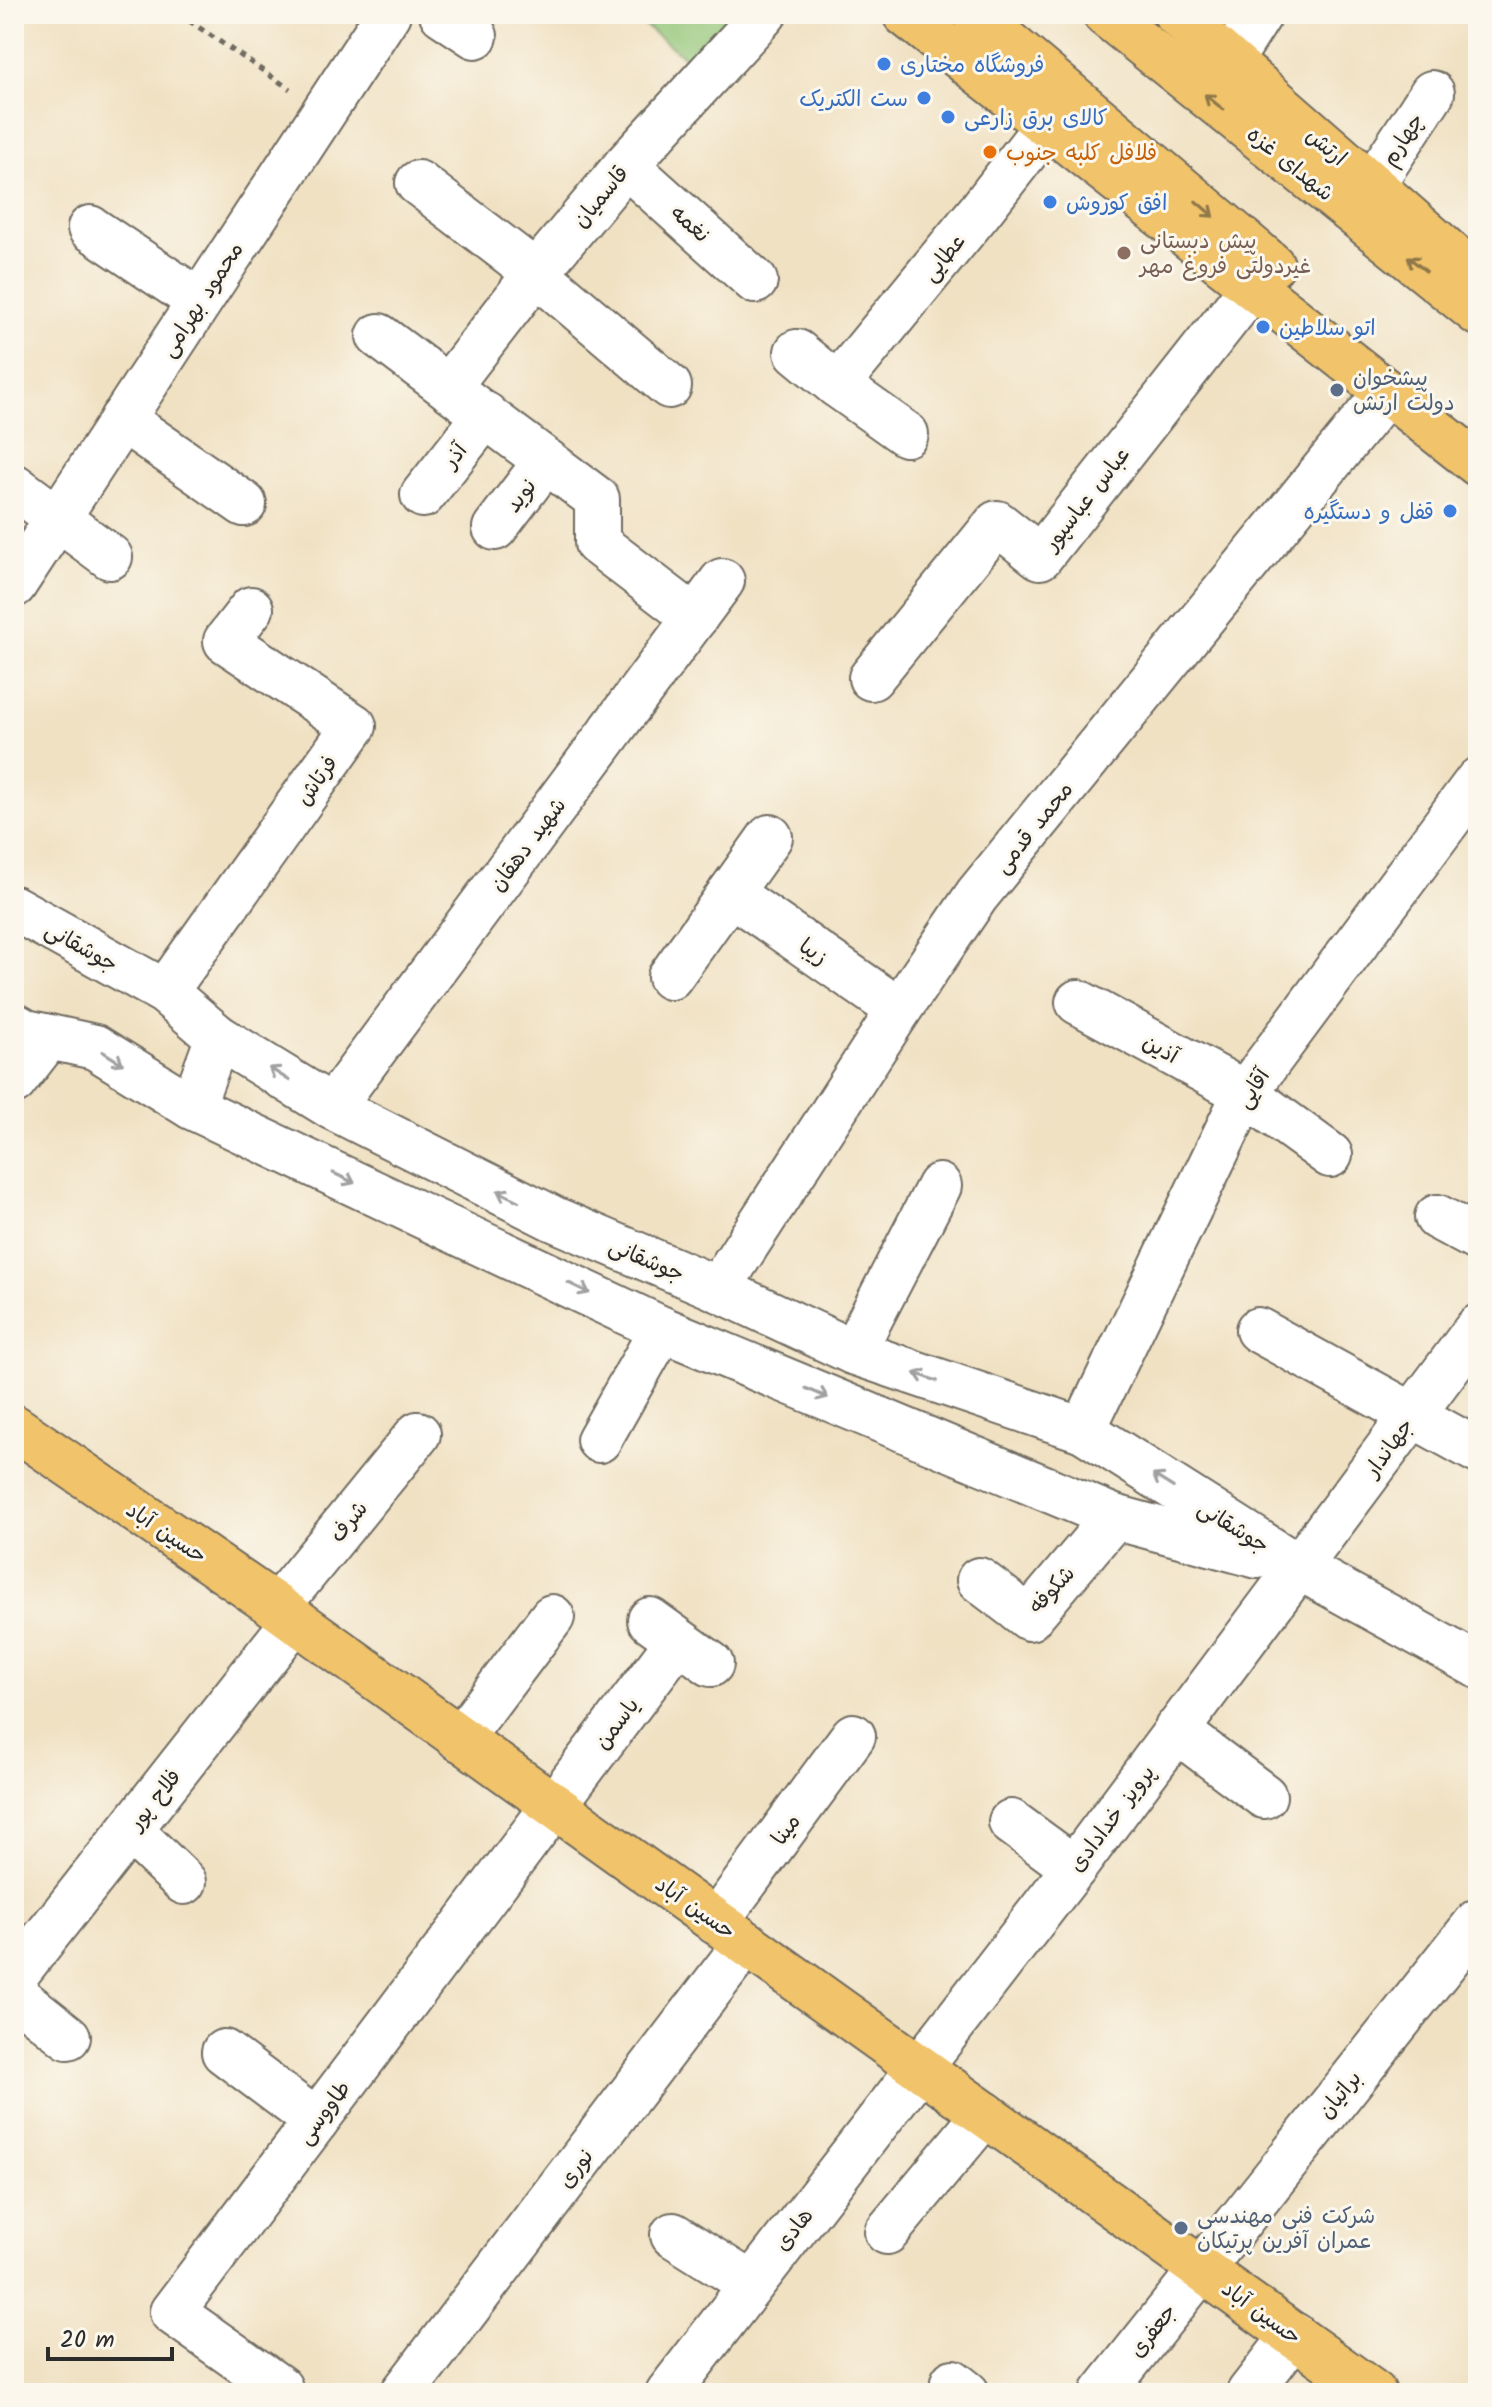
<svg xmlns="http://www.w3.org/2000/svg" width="1492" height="2407" font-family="Kalam,'Playpen Sans Arabic',sans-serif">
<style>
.green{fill:#90c476;stroke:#5e7850;stroke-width:2}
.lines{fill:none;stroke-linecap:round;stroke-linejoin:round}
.minor-casing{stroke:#706b60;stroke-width:48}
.major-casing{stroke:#706b60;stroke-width:48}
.path{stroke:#706b60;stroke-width:5;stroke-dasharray:6 6;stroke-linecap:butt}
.minor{stroke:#fff;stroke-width:44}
.major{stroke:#f1c36a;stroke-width:44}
.oneway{stroke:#8e774a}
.oneway2{stroke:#a0a0a0}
.shop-dot{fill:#3f7fe0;stroke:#fbf7ec;stroke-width:3}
.food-dot{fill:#e8710a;stroke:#fbf7ec;stroke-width:3}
.education-dot{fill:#8d6e63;stroke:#fbf7ec;stroke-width:3}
.service-dot{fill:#5c6f8a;stroke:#fbf7ec;stroke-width:3}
.labels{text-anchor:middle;stroke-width:6;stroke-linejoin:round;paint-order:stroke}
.shop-label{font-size:22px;fill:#366cbe;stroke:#fbf7ec;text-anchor:start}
.street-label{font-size:22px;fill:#2b2b2b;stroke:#fbf7ec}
.food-label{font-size:22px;fill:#c56008;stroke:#fbf7ec;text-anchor:start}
.education-label{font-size:22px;fill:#785e54;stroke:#fbf7ec;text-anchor:start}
.service-label{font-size:22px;fill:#4e5e75;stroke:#fbf7ec;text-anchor:start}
</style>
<rect width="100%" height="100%" fill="#fbf7ec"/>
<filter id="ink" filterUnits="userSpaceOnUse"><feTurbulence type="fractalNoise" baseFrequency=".0125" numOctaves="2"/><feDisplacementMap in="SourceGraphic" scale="16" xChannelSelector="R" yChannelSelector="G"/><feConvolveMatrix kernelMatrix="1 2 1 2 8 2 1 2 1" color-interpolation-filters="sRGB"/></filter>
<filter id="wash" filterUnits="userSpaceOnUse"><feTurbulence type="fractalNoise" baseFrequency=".006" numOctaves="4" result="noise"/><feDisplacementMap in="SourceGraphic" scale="32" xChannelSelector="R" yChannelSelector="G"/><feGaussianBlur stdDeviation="1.8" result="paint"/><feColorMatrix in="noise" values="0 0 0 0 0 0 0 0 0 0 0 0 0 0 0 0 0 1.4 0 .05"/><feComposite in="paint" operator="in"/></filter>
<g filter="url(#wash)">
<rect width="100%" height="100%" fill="#f0e1c3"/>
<!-- green -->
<polygon class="green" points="630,14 751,14 701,70"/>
</g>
<g filter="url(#ink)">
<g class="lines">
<!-- minor casing -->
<g class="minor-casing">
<g id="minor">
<polyline points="442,14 475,36"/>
<polyline points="1230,61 1260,14"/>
<polyline points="626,165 755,281"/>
<polyline points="418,183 536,273 669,386"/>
<polyline points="1372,185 1432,93"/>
<polyline points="90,228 199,301"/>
<polyline points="379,336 597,499 597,543 695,618"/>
<polyline points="797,352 837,385 906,434"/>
<polyline points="837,385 980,211 1046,126"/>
<polyline points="448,387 536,273 626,165 764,14"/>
<polyline points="122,419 244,504"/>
<polyline points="14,486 110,557"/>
<polyline points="423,495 486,415"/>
<polyline points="495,528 546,461"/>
<polyline points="14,585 388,14"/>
<polyline points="871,678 997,523 1040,557 1253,286"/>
<polyline points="730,893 899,1010"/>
<polyline points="14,908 165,992 218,1037 332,1107 554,1219 718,1289 853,1352 1083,1430 1300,1568 1478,1666"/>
<polyline points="670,977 770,837"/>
<polyline points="165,992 354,726 226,641 251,609"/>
<polyline points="1078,1002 1245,1093 1330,1155"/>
<polyline points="14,1025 26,1032 95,1047 192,1107 662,1329 1114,1517 1258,1556"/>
<polyline points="14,1082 49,1037"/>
<polyline points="192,1107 218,1037"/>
<polyline points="332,1107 722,581"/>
<polyline points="1437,1217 1478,1239"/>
<polyline points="718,1289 899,1010 977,895 1387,392"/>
<polyline points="1258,1330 1478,1451"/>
<polyline points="853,1352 939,1186"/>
<polyline points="1083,1430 1245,1093 1478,780"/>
<polyline points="599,1440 662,1329"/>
<polyline points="979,1580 1029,1618 1114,1517"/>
<polyline points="277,1607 418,1434"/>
<polyline points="650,1620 711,1664"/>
<polyline points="1176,1730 1264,1796"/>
<polyline points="460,1739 552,1617"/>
<polyline points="1011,1822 1074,1868"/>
<polyline points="130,1830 184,1882"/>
<polyline points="716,1922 853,1736"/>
<polyline points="14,1977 294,1621"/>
<polyline points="14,1994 68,2037"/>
<polyline points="224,2052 316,2121"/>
<polyline points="887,2232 985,2114"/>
<polyline points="673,2235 751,2284"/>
<polyline points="953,2382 967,2393"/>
<polyline points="280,2388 172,2312 678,1641"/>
<polyline points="403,2393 746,1943"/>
<polyline points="668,2393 1074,1868 1478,1327"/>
<polyline points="1103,2393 1478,1921"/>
<polyline points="1249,2393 1294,2335"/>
</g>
</g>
<!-- major casing -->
<g class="major-casing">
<g id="major">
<polyline points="905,14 1478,464"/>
<polyline points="974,14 1272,265"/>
<polyline points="1105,14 1478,313"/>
<polyline points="1176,14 1461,263"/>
<polyline points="14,1427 277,1607 1374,2393"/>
</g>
</g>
<!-- path -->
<polyline class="path" points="179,14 290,89"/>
<!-- minor -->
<use href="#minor" class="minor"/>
<!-- major -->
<use href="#major" class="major"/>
</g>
<!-- one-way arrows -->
<defs><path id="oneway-shaft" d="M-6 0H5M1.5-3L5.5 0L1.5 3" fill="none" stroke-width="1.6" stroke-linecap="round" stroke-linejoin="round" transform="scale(2)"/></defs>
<g class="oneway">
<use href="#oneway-shaft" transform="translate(1214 102) rotate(-141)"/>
<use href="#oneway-shaft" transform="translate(1205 209) rotate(40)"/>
<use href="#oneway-shaft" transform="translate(1417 264) rotate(-141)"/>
</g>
<g class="oneway2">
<use href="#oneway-shaft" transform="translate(113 1058) rotate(32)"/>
<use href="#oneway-shaft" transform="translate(279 1074) rotate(-148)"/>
<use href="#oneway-shaft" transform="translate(344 1178) rotate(25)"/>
<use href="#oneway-shaft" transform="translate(508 1196) rotate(-153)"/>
<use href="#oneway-shaft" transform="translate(579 1288) rotate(26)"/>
<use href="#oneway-shaft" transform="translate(926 1377) rotate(-161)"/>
<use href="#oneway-shaft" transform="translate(817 1393) rotate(23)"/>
<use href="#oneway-shaft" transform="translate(1163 1481) rotate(-148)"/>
</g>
</g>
<!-- markers -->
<g class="shop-dot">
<circle cx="884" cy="64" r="8"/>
<circle cx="924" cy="98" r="8"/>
<circle cx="948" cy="117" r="8"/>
<circle cx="1050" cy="202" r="8"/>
<circle cx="1263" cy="327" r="8"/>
<circle cx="1450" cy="511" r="8"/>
</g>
<circle class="food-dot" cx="990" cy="152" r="8"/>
<circle class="education-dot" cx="1124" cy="253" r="8"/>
<g class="service-dot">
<circle cx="1337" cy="390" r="8"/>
<circle cx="1181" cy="2228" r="8"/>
</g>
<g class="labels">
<!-- shop labels -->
<g class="shop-label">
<text x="900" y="72">فروشگاه مختاری</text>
<text x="908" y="106" text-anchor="end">ست الکتریک</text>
<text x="964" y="125">کالای برق زارعی</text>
<text x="1066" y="210">افق کوروش</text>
<text x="1279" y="335">اتو سلاطین</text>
<text x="1434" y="519" text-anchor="end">قفل و دستگیره</text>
</g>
<!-- street labels -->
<g class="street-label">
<text transform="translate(1402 139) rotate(-57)" y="8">چهارم</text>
<text transform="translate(1327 146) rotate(41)" y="8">ارتش</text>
<text transform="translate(1291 163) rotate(39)" y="8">شهدای غزه</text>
<text transform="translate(600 196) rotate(-50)" y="8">قاسمیان</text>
<text transform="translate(691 223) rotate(42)" y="8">نغمه</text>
<text transform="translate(943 257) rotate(-51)" y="8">عطایی</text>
<text transform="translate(201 299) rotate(-57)" y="8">محمود بهرامی</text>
<text transform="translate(454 455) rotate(-52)" y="8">آذر</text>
<text transform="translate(520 495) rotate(-53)" y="8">نوید</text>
<text transform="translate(1086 498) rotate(-52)" y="8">عباس عباسپور</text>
<text transform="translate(316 780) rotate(-55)" y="8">فرتاش</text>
<text transform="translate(1033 827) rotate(-51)" y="8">محمد قدمی</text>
<text transform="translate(527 844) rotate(-53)" y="8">شهید دهقان</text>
<text transform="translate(82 946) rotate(29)" y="8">جوشقانی</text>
<text transform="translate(814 951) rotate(35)" y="8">زیبا</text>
<text transform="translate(1161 1048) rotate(29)" y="8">آذین</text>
<text transform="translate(1252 1088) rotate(-57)" y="8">آقایی</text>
<text transform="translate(647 1259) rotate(23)" y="8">جوشقانی</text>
<text transform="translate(1388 1447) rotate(-54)" y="8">جهاندار</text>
<text transform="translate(348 1521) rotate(-51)" y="8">شرف</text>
<text transform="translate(1234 1526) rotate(32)" y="8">جوشقانی</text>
<text transform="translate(167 1532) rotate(34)" y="8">حسین آباد</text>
<text transform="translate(1051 1589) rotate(-47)" y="8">شکوفه</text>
<text transform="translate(616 1723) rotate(-53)" y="8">یاسمن</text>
<text transform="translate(154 1799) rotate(-52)" y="8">فلاح پور</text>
<text transform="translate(1111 1818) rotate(-53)" y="8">پرویز خدادادی</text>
<text transform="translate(785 1829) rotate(-54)" y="8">مینا</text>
<text transform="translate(696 1907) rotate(35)" y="8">حسین آباد</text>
<text transform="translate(1339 2094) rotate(-51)" y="8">براتیان</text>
<text transform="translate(323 2112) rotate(-53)" y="8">طاووسی</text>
<text transform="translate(575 2168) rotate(-53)" y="8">نوری</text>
<text transform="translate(793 2229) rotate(-52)" y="8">هادی</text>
<text transform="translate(1262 2312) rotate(36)" y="8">حسین آباد</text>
<text transform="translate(1152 2330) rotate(-52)" y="8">جعفری</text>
</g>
<!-- food labels -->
<g class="food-label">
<text x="1006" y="160">فلافل کلبه جنوب</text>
</g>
<!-- education labels -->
<g class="education-label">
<text x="1140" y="248">پیش دبستانی<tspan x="1140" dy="25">غیردولتی فروغ مهر</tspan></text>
</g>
<!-- service labels -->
<g class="service-label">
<text x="1353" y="385">پیشخوان<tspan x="1353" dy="25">دولت ارتش</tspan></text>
<text x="1197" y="2223">شرکت فنی مهندسی<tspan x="1197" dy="25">عمران آفرین پرتیکان</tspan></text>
</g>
</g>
<!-- margin -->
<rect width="1492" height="2407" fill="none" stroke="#fbf7ec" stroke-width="48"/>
<!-- scale -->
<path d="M48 2347v12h124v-12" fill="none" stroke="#2b2b2b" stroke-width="4"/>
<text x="60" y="2347" font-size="24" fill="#2b2b2b" stroke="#fbf7ec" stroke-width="6" paint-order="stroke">20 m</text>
</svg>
